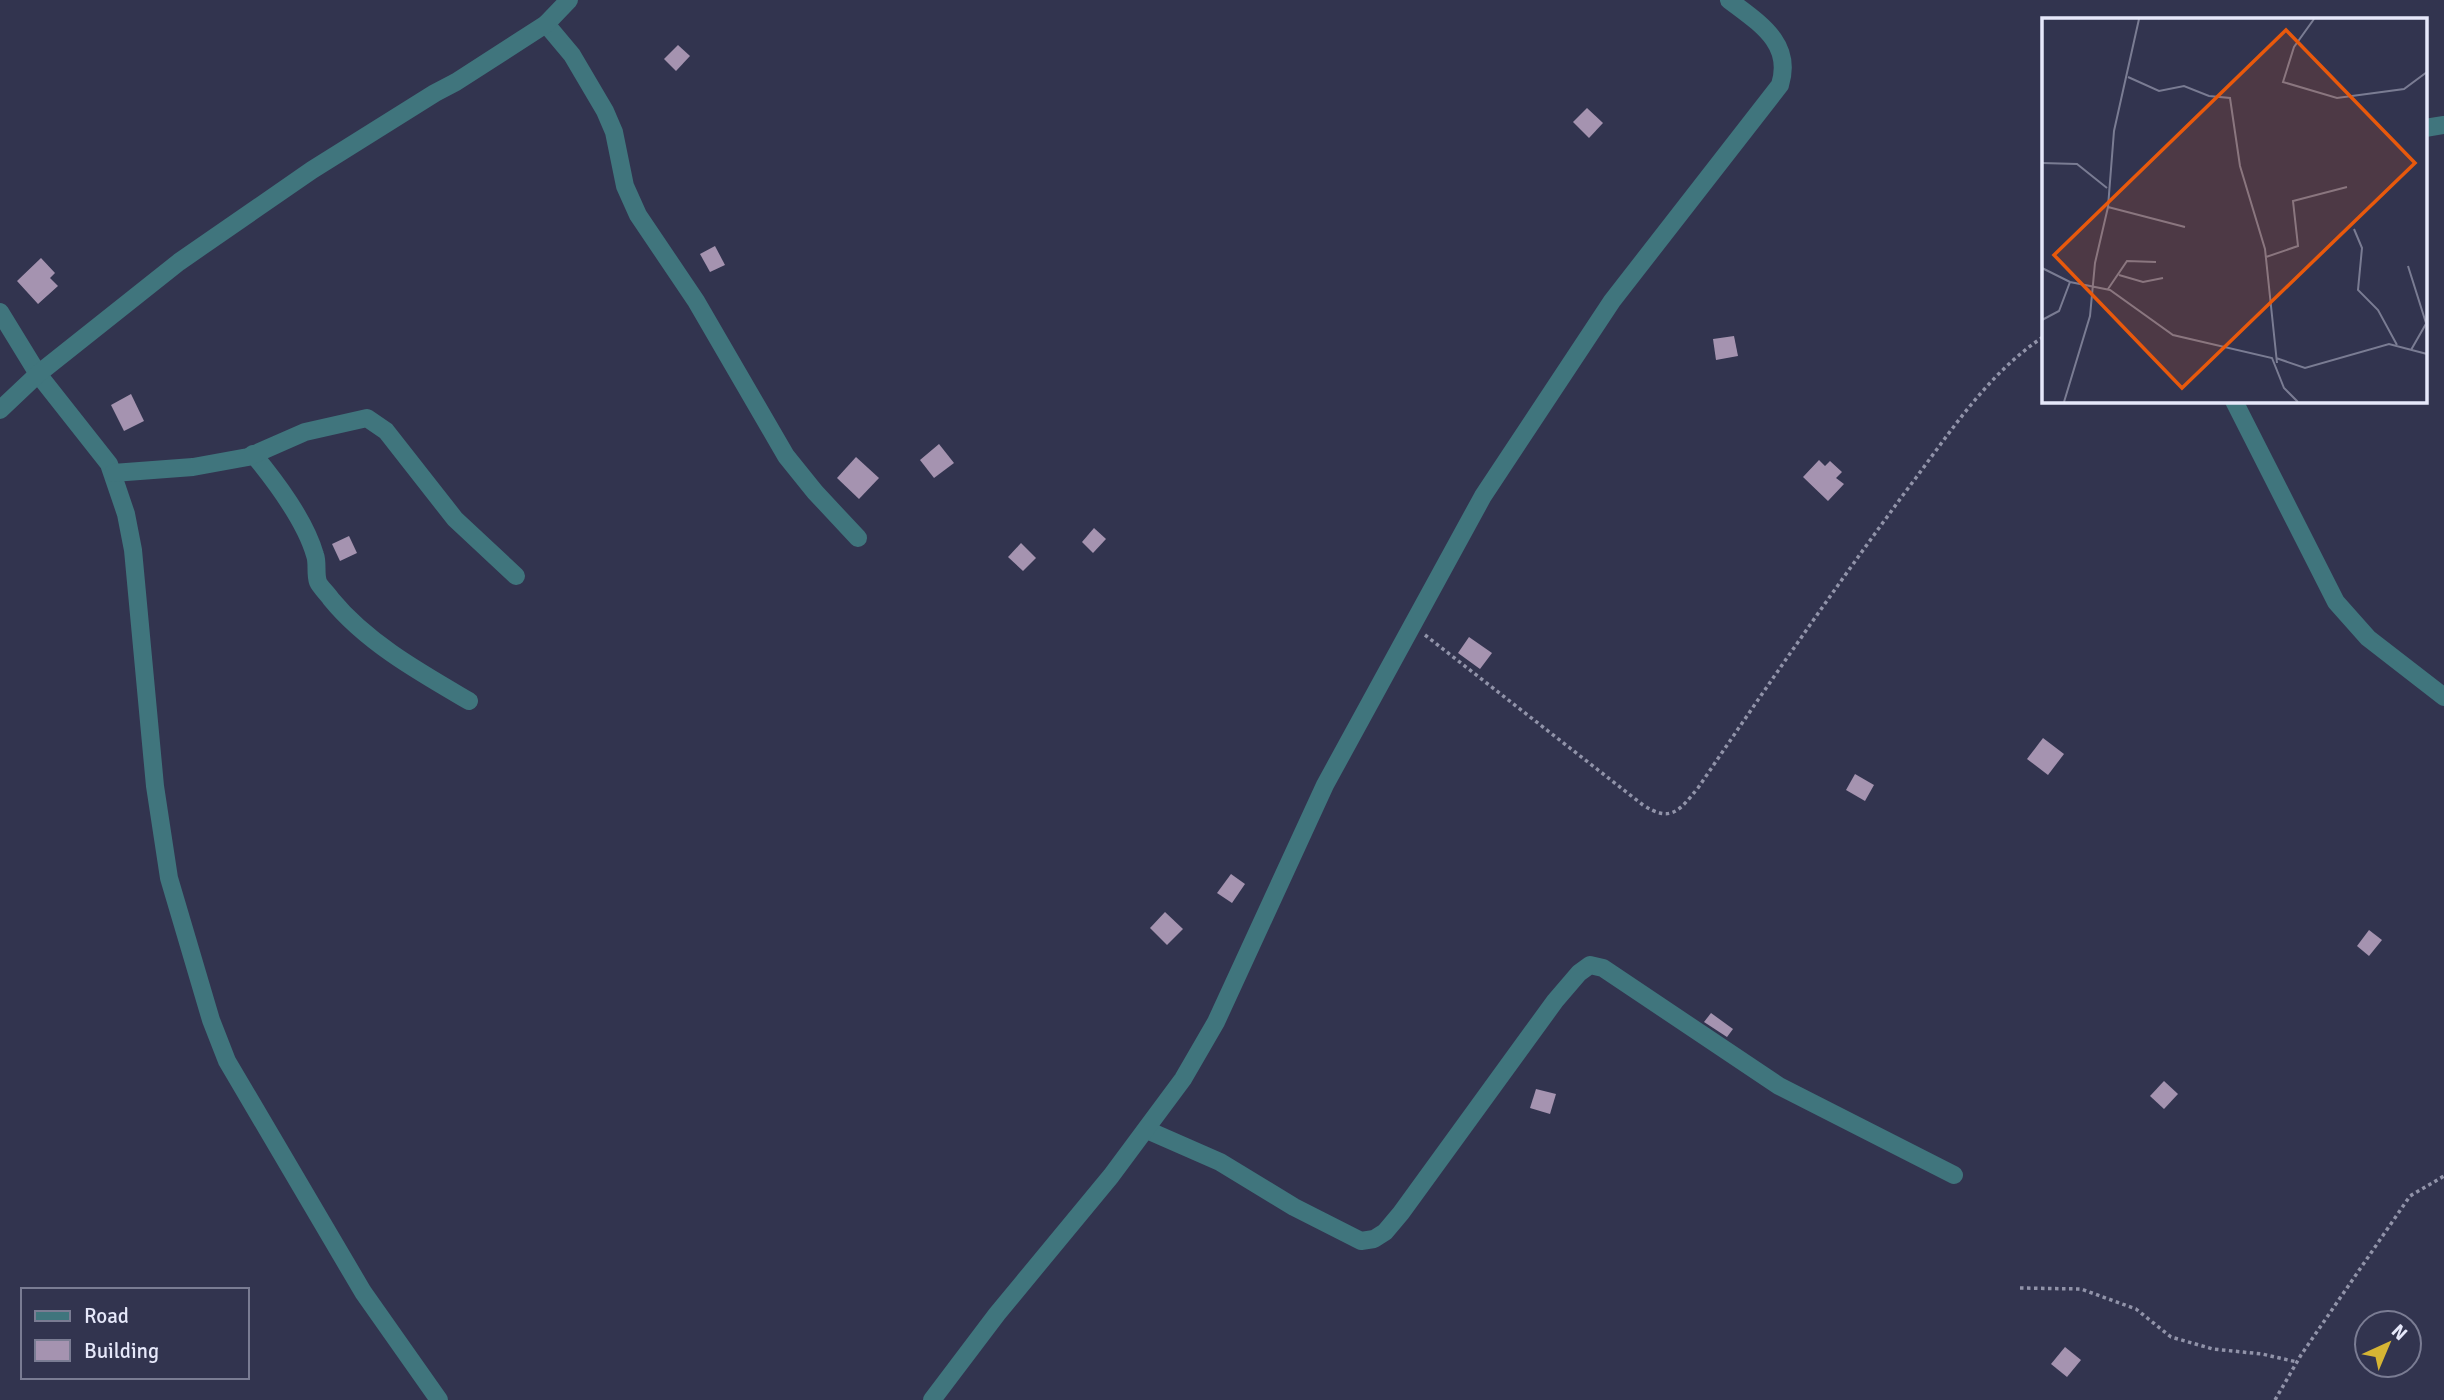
<svg xmlns="http://www.w3.org/2000/svg" width="2444" height="1400" font-family="Signika,sans-serif">
<style>
.building{fill:#a593b0}
.lines{fill:none;stroke-linecap:round;stroke-linejoin:round}
.path{stroke:#9193a9;stroke-width:3.5;stroke-dasharray:3.5 3.5;stroke-linecap:butt}
.street{stroke:#40757d;stroke-width:18}
.inset-road{fill:none;stroke:#7a7c93;stroke-width:2}
.view{fill:#e8590c;fill-opacity:0.15;stroke:#e8590c;stroke-width:3.5}
.inset-edge{fill:none;stroke:#e6e8fa;stroke-width:3.5}
</style>
<rect width="100%" height="100%" fill="#32344f"/>
<!-- building -->
<g class="building">
<polygon points="678,45 690,56 676,71 664,59"/>
<polygon points="1587,108 1603,123 1589,138 1573,122"/>
<polygon points="715,246 725,265 710,272 700,254"/>
<polygon points="41,258 55,273 50,278 58,286 38,304 17,281"/>
<polygon points="1734,336 1738,356 1716,360 1713,339"/>
<polygon points="131,394 144,421 124,431 111,405"/>
<polygon points="939,444 954,463 934,478 920,460"/>
<polygon points="856,457 879,478 859,499 837,478"/>
<polygon points="1819,460 1825,466 1830,461 1842,472 1836,478 1844,484 1828,501 1803,477"/>
<polygon points="1094,528 1106,539 1093,553 1082,542"/>
<polygon points="349,536 357,553 340,561 332,544"/>
<polygon points="1021,543 1036,558 1023,571 1008,557"/>
<polygon points="1469,637 1492,653 1480,669 1458,653"/>
<polygon points="2043,738 2064,754 2048,775 2027,759"/>
<polygon points="1855,774 1874,785 1865,801 1846,790"/>
<polygon points="1231,874 1245,884 1232,903 1217,893"/>
<polygon points="1165,912 1183,929 1167,945 1150,928"/>
<polygon points="2369,930 2382,940 2369,956 2357,946"/>
<polygon points="1711,1013 1733,1029 1727,1037 1704,1022"/>
<polygon points="2164,1081 2178,1094 2164,1109 2150,1096"/>
<polygon points="1536,1089 1556,1094 1550,1114 1530,1108"/>
<polygon points="2065,1347 2081,1360 2067,1377 2051,1364"/>
</g>
<g class="lines">
<!-- path -->
<g class="path">
<path d="M1425 635 1643 805C1671 823 1679 811 1698 788 1767 686 1836 586 1909 487 1950 433 1986 375 2043 337"/>
<polyline points="2020,1288 2081,1289 2136,1309 2171,1337 2213,1349 2262,1354 2297,1362"/>
<polyline points="2275,1400 2301,1355 2410,1196 2444,1176"/>
</g>
<!-- street -->
<g class="street">
<polyline points="546,24 572,55 605,111 614,132 625,186 638,215 696,301 786,456 815,492 858,538"/>
<polyline points="2425,128 2444,125"/>
<polyline points="0,312 38,374 109,464 126,514 133,550 155,786 169,878 211,1020 227,1061 363,1292 439,1400"/>
<polyline points="2234,401 2336,602 2368,638 2444,697"/>
<polyline points="0,410 38,374 179,262 312,170 435,93 456,82 546,24 569,0"/>
<path d="M253 454C276 482 305 520 315 555 318 563 315 573 318 582 320 587 328 594 331 599 367 643 421 673 469 701"/>
<polyline points="113,473 193,467 248,457 305,432 367,418 386,431 455,519 516,576"/>
<polyline points="1147,1130 1220,1162 1294,1207 1361,1241 1374,1239 1385,1232 1401,1213 1555,1001 1579,973 1590,965 1603,968 1779,1086 1954,1175"/>
<path d="M932 1400 997 1314 1111 1176 1183 1079 1216 1022 1325 785 1483 496 1612 301 1780 85C1793 43 1759 23 1729 0"/>
</g>
</g>
<!-- overview -->
<g transform="translate(2042 18)">
<rect width="385" height="385" fill="#32344f"/>
<path class="inset-road" d="M272 1 252 29 241 64 295 80 362 71 385 54M86 59 117 73 142 68 167 78 188 80 198 148 223 231 235 345M0 145 35 146 65 170M66 189 143 209M312 211 320 230 316 272 336 292 355 327M224 239 256 228 251 183 305 169M366 248 384 305M0 250 28 264 68 272 131 317 230 340 242 370 256 384M77 257 101 264 121 260M66 271 85 243 114 244M0 302 17 293 28 264M369 332 385 304M234 340 263 350 347 326 385 336M22 384 48 298 53 245 66 189 72 113 97 1"/>
<path class="view" d="M244 12 373 145 140 370 12 237Z"/>
<rect width="385" height="385" class="inset-edge"/>
</g>
<!-- legend -->
<rect x="21" y="1288" width="228" height="91" fill="#32344f" stroke="#7a7c93" stroke-width="2"/>
<rect x="35" y="1311" width="35" height="10" fill="#40757d" stroke="#7a7c93" stroke-width="2"/>
<text x="84" y="1323" font-size="21" fill="#e6e8fa">Road</text>
<rect x="35" y="1340" width="35" height="21" fill="#a593b0" stroke="#7a7c93" stroke-width="2"/>
<text x="84" y="1358" font-size="21" fill="#e6e8fa">Building</text>
<!-- north arrow -->
<g transform="translate(2388 1344) rotate(44)"><circle r="33" fill="#32344f" stroke="#7a7c93" stroke-width="2"/>
<path d="M0-5L12 26L0 18L-12 26Z" fill="#d6b534"/>
<text y="-10" font-size="19" font-weight="bold" text-anchor="middle" fill="#e6e8fa">N</text>
</g>
</svg>
